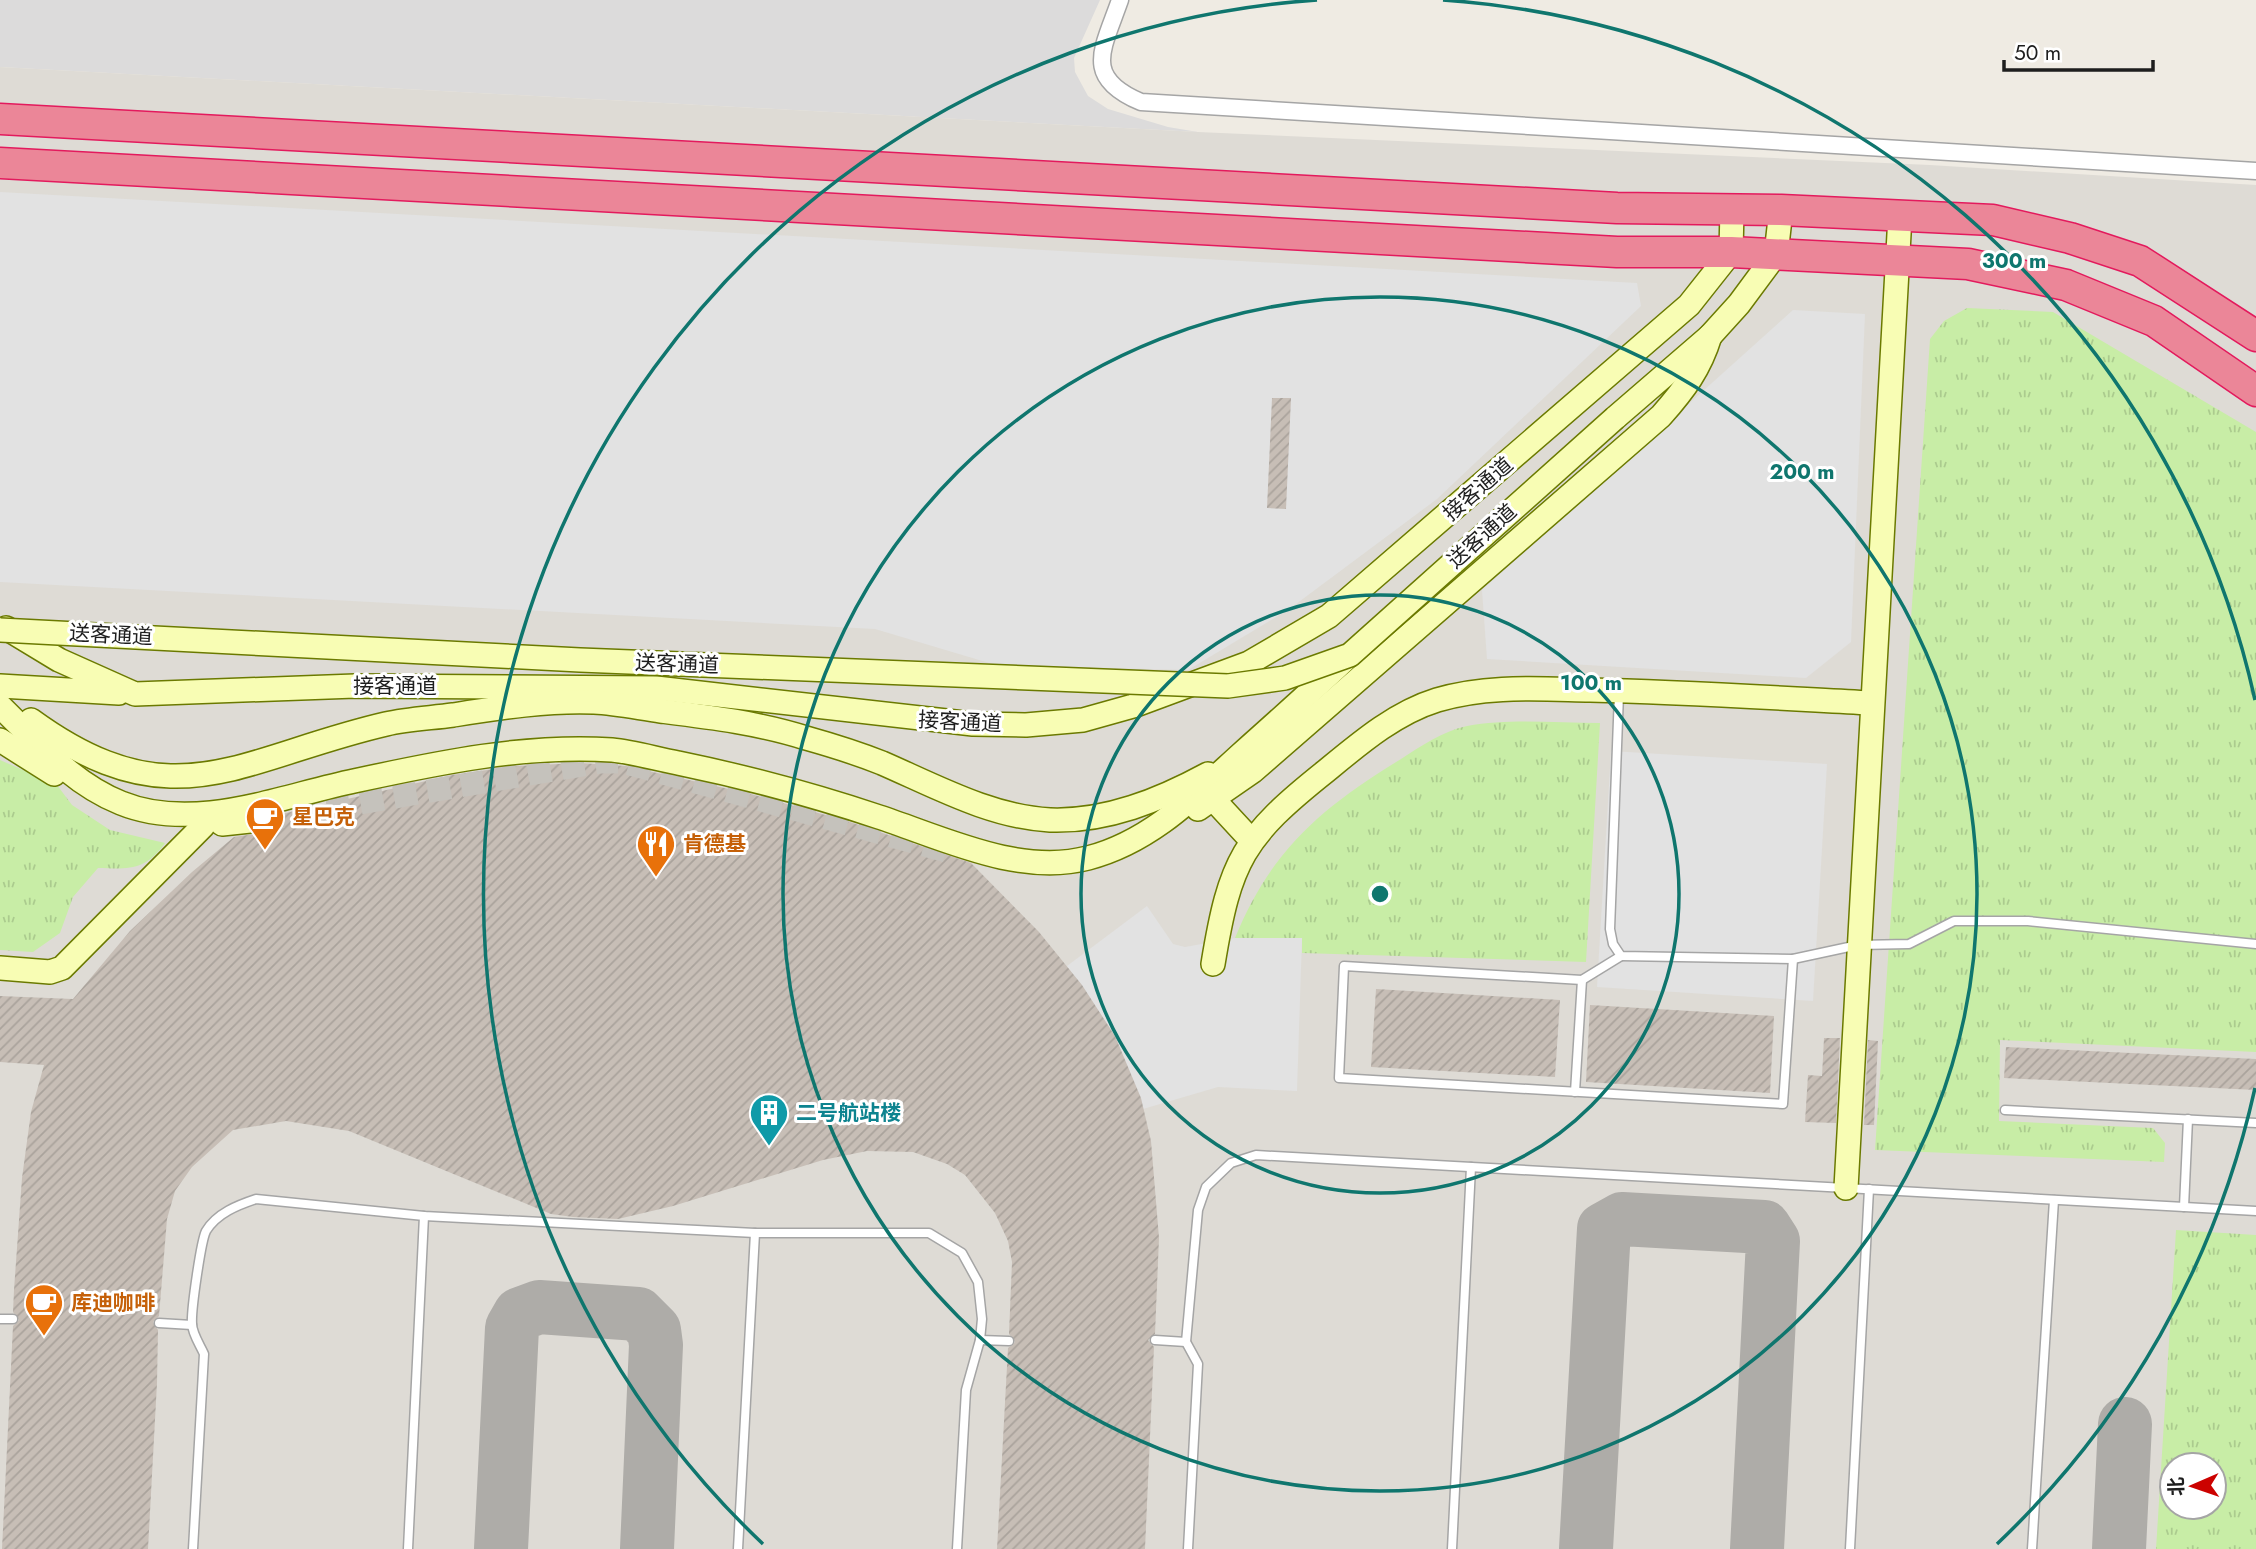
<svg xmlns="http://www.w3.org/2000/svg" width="2256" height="1549" font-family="Jost,'Noto Sans SC',sans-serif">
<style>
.residential{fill:#dcdbdb}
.airport{fill:#dedbd5;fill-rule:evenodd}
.grass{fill:url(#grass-tufts);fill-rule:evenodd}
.parking{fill:#e2e2e2}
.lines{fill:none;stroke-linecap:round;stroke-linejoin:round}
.taxiway{stroke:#aeaca8;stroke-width:54}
.building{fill:url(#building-hatch)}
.secondary-tunnel{stroke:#c5c2bc;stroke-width:23;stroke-dasharray:23 11;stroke-linecap:butt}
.lane-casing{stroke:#a5a5a5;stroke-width:11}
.street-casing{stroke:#a5a5a5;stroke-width:19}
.secondary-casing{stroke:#6b7a00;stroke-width:26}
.highway-casing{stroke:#e31a5d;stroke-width:33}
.lane{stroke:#fff;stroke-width:8}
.street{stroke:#fff;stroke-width:16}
.secondary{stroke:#f8fdb4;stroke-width:23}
.highway{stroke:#eb8698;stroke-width:30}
.secondary-bridge-casing{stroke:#6b7a00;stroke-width:26;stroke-linecap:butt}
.secondary-bridge{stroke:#f8fdb4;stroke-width:23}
.ring{fill:none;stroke:#0f766e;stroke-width:3.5}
.labels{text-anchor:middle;stroke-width:6;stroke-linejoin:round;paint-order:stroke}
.street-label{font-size:21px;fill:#1e1e1e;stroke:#fff}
.food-label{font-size:21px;font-weight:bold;fill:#c56008;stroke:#fff;text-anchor:start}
.culture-label{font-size:21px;font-weight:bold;fill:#0d838f;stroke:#fff;text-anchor:start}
.centre{fill:#0f766e;stroke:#fff;stroke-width:3.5}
.ring-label{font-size:21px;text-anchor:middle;font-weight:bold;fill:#0f766e;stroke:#fff;stroke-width:6;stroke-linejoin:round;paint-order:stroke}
</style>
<defs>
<pattern id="grass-tufts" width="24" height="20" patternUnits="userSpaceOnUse" patternTransform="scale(1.75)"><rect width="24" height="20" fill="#c8eda6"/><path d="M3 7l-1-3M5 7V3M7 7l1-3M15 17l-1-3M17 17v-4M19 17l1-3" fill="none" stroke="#abcb8e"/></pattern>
<pattern id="building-hatch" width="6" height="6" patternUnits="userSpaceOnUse" patternTransform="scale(1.75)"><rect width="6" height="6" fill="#c7beb6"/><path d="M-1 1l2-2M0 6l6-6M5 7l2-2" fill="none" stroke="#aaa39c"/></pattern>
</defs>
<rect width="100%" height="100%" fill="#efebe3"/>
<!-- residential -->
<polygon class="residential" points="0,0 1100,0 1074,58 1075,72 1088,96 1108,109 1168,127 1198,132 0,67"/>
<!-- airport -->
<path class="airport" d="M0 67 1198 132 1930 165 2256 185V1549H0ZM2172 1465H2214V1507H2172Z"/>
<!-- grass -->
<g class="grass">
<polygon points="1967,308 2053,312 2256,432 2256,1052 2000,1040 1999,1121 2153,1128 2165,1143 2164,1162 1875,1150 1930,339 1944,321"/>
<path d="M1600 723 1586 962 1302 953V938H1235C1271 850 1321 808 1401 759 1421 746 1443 731 1467 726 1509 718 1557 723 1600 723Z"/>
<path d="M0 760 57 785 72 805 110 830 165 843C145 871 129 869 98 868L73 897 60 933 33 952 0 950Z"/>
<path d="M2176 1230 2256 1235V1549H2156ZM2172 1465H2214V1507H2172Z"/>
</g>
<!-- parking -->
<g class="parking">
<polygon points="0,192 1637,283 1641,306 1437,499 1288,610 1188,670 996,665 875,629 0,582"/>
<polygon points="1793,310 1865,314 1851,642 1806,678 1487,659 1482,590"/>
<polygon points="1611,751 1827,764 1813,1001 1597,987"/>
<polygon points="1147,906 1173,944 1185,947 1235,938 1302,938 1297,1091 1218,1087 1143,1109 1115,1036 1067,966"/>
</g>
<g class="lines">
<!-- taxiway -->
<g class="taxiway">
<polyline points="501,1549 512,1328 520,1314 539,1307 638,1314 654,1330 656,1345 647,1549"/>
<polyline points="1586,1549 1604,1229 1622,1219 1764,1227 1773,1241 1757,1549"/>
<polyline points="2119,1549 2125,1424"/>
</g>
</g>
<!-- building -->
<g class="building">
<polygon points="1272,398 1291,398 1286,509 1267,508"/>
<polygon points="580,763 626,766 751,794 850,822 971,863 1039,932 1082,985 1115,1036 1141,1098 1151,1141 1159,1238 1155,1334 1148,1340 1154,1347 1145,1549 997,1549 1008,1348 1015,1342 1009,1334 1012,1262 1008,1241 995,1213 965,1175 947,1164 913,1152 867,1151 823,1160 673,1206 618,1219 573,1217 551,1214 349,1131 286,1121 233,1130 192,1167 175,1191 167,1219 159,1316 153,1322 158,1330 157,1383 148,1549 2,1549 13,1326 19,1320 13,1312 14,1290 22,1178 31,1112 44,1065 0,1062 0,996 73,999 130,931 192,872 234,837 268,832 273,825 273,816 452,775 516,766"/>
<polygon points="1376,989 1560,1000 1555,1077 1371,1067"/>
<polygon points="1590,1005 1774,1016 1770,1093 1586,1082"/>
<polygon points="1824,1038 1840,1038 1836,1123 1805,1122 1808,1075 1822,1076"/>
<polygon points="1868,1040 1878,1041 1874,1125 1864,1125"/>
<polygon points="2006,1047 2256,1059 2256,1090 2004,1078"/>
</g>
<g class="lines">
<!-- secondary-tunnel -->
<polyline class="secondary-tunnel" points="260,820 600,762 623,762 950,852"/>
<!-- lane casing -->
<g class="lane-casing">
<g id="lane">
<polyline points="1619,694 1610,929 1613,944 1621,956 1793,959 1858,945 1909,944 1954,921 2028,921 2256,944"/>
<polyline points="1621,956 1582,980 1344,966 1339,1078 1783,1104 1793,959"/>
<polyline points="1575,1092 1582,980"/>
<polyline points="2005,1110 2256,1123"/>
<polyline points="2184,1207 2188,1119"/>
<polyline points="0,1319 13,1319"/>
<polyline points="159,1323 192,1325"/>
<polyline points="980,1340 1009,1341"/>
<polyline points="1155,1340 1186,1342"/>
<path d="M193 1549 204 1354C200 1345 192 1333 192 1324 191 1310 201 1241 206 1231 217 1213 238 1205 256 1199L424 1216 755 1233H929L962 1253 978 1282 982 1319 980 1340 966 1390 957 1549"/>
<polyline points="408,1549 424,1216"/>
<polyline points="738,1549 755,1233"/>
<polyline points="1188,1549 1198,1364 1186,1342 1198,1210 1206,1187 1231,1163 1256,1155 2256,1211"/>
<polyline points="1452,1549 1471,1167"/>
<polyline points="1850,1549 1869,1189"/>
<polyline points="2032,1549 2054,1200"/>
</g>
</g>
<!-- street casing -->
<g class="street-casing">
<path id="street" d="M1120 0C1103 49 1082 77 1141 102L2256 171"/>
</g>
<!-- secondary casing -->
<g class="secondary-casing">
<g id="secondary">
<polyline points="1615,418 1710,336 1739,304 1776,254 1781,210"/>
<polyline points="6,628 59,660 135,694 355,686 656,688 973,724 1026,725 1083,720 1133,706 1249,663 1329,616 1689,305 1731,252 1732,209"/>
<polyline points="0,686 119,693"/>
<path d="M0 706C37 742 71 783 121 803 195 833 281 796 354 781 437 763 527 744 612 750 634 752 656 759 678 763 746 777 813 795 879 817 943 838 1019 876 1088 858 1150 842 1194 797 1240 755 1277 722 1314 689 1350 655"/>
<path d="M31 720C174 824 239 758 386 724 407 719 431 718 453 715 498 708 548 700 594 702 616 703 639 708 661 711 709 717 759 723 806 738 831 745 857 753 882 763 935 786 991 817 1050 820 1106 822 1160 800 1208 774"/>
<polyline points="0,740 54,774"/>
<polyline points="1214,800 1251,840"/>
<path d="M1198 809 1253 771 1661 416C1684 390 1700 369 1710 336"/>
<polyline points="222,824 260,820"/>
<path d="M1213 964C1230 860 1243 837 1326 771 1360 743 1395 713 1437 700 1487 685 1538 689 1590 690 1683 692 1777 698 1870 703"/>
<polyline points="0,968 50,972 62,968 203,826"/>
<polyline points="1846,1188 1900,216"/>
</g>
</g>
<!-- highway casing -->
<g class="highway-casing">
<g id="highway">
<polyline points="0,119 1617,208 1781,210 1993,220 2070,238 2140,261 2256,336"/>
<polyline points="0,163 1617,252 1731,252 1968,264 2066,285 2154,321 2256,391"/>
</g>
</g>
<!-- lane -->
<use href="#lane" class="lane"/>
<!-- street -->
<use href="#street" class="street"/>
<!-- secondary -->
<use href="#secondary" class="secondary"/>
<!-- highway -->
<use href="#highway" class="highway"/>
<!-- secondary-bridge casing -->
<g class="secondary-bridge-casing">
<polyline id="secondary-bridge" points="0,630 580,660 1228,686 1285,678 1350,655 1615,418"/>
</g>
<!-- secondary-bridge -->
<use href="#secondary-bridge" class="secondary-bridge"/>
</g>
<!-- distance rings -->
<g class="ring">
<circle cx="1380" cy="894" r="299"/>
<circle cx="1380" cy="894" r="597"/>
<path d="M2255 1088A896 896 0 0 1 1997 1544M763 1544A896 896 0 0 1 1317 0M1443 0A896 896 0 0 1 2255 700"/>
</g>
<!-- icons -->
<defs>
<g id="cafe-pin" transform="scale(2.0125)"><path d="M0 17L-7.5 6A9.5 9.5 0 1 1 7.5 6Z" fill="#e8710a" stroke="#fff"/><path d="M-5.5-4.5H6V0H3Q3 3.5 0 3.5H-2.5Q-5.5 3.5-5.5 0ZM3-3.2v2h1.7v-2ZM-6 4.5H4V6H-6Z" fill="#fff"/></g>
<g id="restaurant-pin" transform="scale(2.0125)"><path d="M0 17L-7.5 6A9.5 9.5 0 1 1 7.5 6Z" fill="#e8710a" stroke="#fff"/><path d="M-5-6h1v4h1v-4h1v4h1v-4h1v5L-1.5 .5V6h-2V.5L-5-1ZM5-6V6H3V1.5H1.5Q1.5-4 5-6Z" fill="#fff"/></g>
<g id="building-pin" transform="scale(2.0125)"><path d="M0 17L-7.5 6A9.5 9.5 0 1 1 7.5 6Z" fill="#0f9aa8" stroke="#fff"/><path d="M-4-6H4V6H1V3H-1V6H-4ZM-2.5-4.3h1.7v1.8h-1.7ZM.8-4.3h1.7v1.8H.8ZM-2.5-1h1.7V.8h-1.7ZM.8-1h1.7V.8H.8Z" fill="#fff"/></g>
</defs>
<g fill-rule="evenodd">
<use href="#cafe-pin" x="265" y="817"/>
<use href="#restaurant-pin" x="656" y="844"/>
<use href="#building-pin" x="769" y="1113"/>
<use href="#cafe-pin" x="44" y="1303"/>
</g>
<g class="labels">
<!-- street labels -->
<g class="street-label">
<text transform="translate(1478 489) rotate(-41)" y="7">接客通道</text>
<text transform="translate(1482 536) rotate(-42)" y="7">送客通道</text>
<text transform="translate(111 635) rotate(3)" y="7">送客通道</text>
<text transform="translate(677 664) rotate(2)" y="7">送客通道</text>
<text x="395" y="693">接客通道</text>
<text transform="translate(960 722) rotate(3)" y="7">接客通道</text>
</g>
<!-- food labels -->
<g class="food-label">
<text x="292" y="824">星巴克</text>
<text x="683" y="851">肯德基</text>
<text x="71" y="1310">库迪咖啡</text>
</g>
<!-- culture labels -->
<g class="culture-label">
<text x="796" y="1120">二号航站楼</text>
</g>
</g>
<circle cx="1380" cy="894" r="10" class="centre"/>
<g class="ring-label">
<text x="2014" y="268">300 m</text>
<text x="1802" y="479">200 m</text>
<text x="1591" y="690">100 m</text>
</g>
<!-- north arrow -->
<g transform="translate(2193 1486) rotate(268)"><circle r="33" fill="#ffffff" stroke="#a5a5a5" stroke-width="2"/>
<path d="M0-5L12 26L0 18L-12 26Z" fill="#cc0200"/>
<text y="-10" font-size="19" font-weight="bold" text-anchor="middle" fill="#1e1e1e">北</text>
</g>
<!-- scale -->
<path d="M2004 60v10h149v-10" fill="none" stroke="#1e1e1e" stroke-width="3.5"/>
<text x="2014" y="60" font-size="21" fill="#1e1e1e" stroke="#ffffff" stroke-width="5" paint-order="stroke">50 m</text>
</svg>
